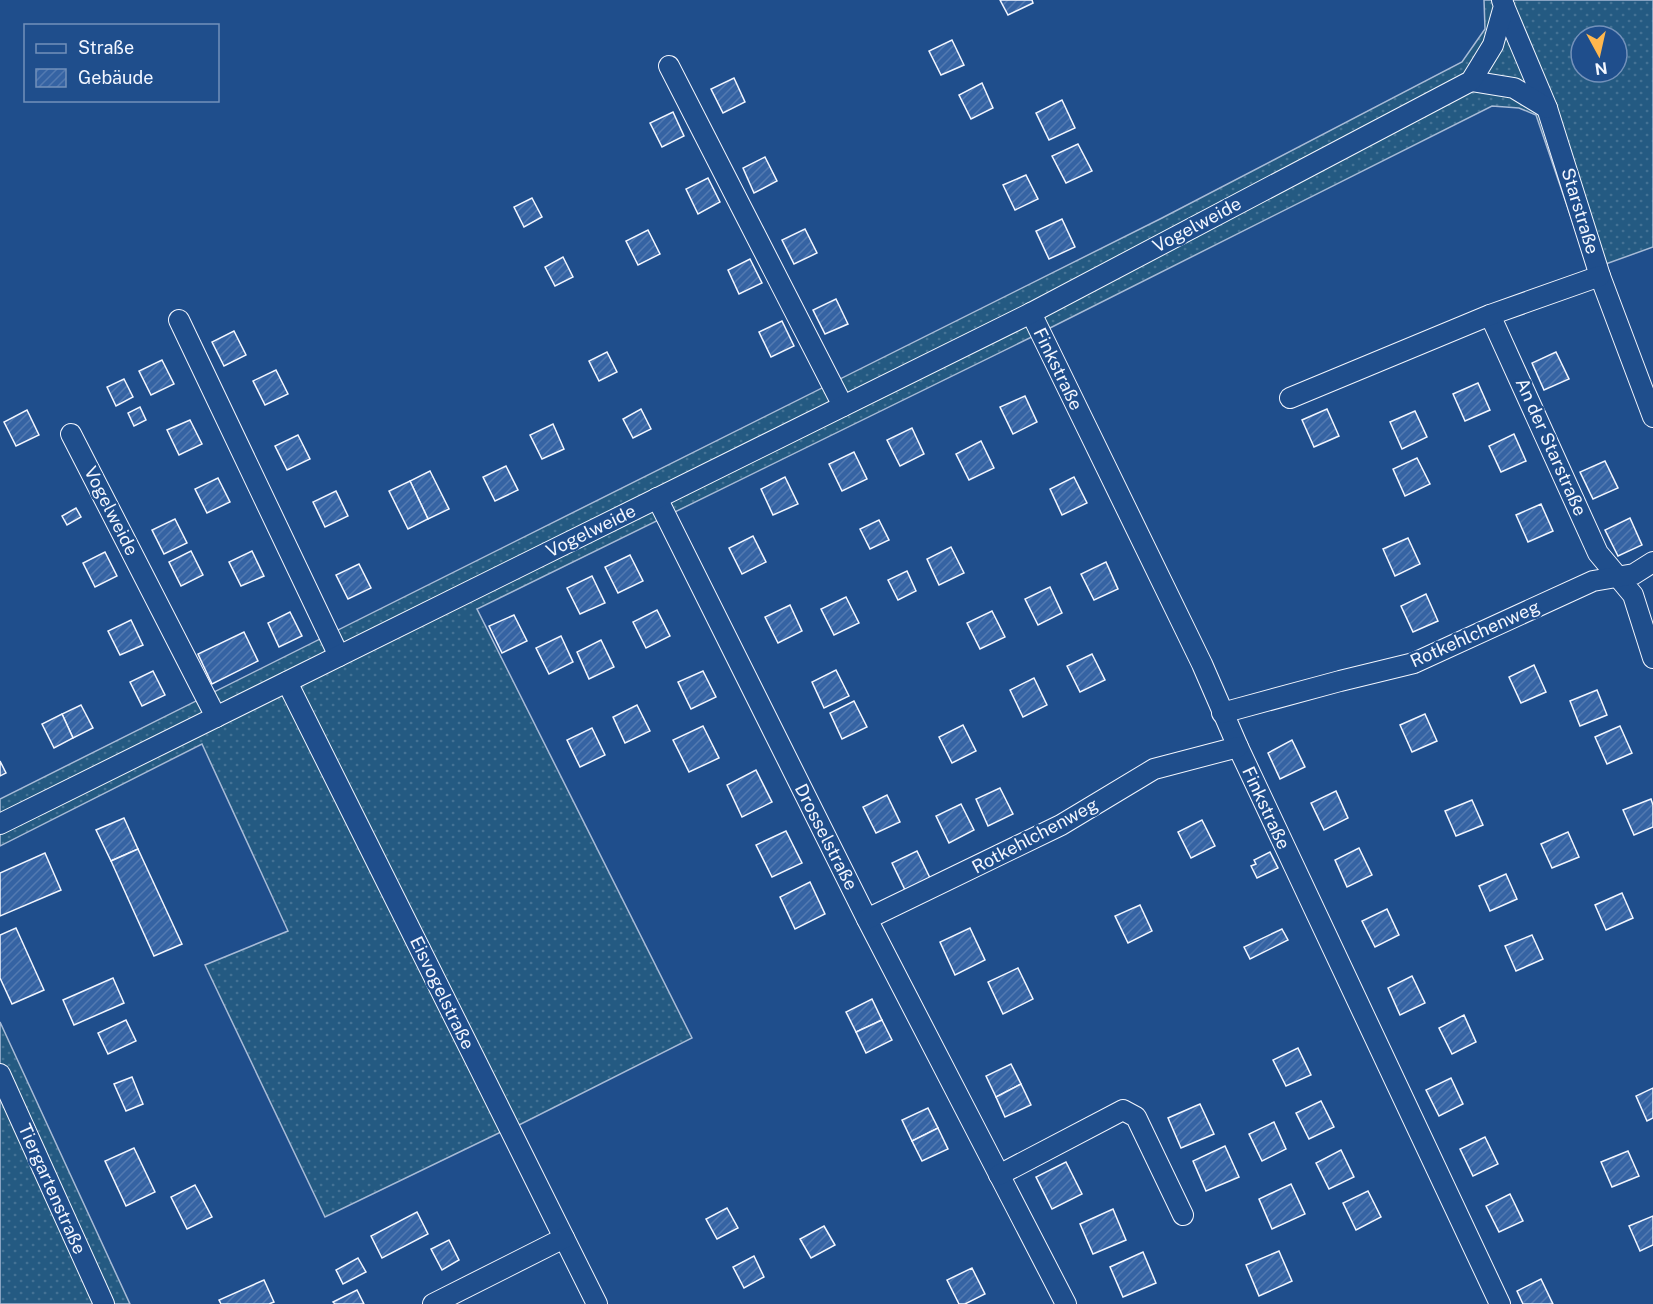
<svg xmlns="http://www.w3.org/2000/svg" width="1653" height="1304" font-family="'Public Sans',sans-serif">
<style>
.grass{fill:url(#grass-dots);stroke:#a8bbd7;stroke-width:1.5;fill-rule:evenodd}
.building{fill:url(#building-hatch);stroke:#f2f6ff;stroke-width:1.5}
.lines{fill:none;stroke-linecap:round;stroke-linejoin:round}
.minor-casing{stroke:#f2f6ff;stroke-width:22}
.minor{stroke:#1f4e8c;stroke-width:20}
.labels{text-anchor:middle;stroke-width:4.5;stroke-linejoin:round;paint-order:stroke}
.street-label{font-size:18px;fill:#f2f6ff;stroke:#1f4e8c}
</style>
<defs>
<pattern id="grass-dots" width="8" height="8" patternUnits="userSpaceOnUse" patternTransform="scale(1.5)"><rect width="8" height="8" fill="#245a82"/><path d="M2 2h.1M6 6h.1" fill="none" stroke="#447295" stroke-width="1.8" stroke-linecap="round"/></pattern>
<pattern id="building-hatch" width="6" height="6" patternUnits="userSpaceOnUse" patternTransform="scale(1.5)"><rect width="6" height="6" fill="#3563a3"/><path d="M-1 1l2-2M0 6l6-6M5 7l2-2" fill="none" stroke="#537ab1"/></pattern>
</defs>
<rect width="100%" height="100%" fill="#1f4e8c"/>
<!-- grass -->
<g class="grass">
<path d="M1484 0H1653V247L1589 270 1536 115 1519 108 1492 106 1046 330 477 609 692 1038 517 1126 503 1131 325 1217 205 965 288 931 202 744 0 846V799L1162 218 1462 62 1485 29ZM1581 36H1617V72H1581Z"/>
<polygon points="0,1022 130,1304 0,1304"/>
</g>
<!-- building -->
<g class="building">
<polygon points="1000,0 1032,0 1033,3 1008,15"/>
<polygon points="952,40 964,65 941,75 929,51"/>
<polygon points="734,78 745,102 723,113 711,89"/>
<polygon points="982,83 993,108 971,119 959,95"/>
<polygon points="1062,100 1075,128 1049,140 1036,113"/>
<polygon points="673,112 684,136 662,147 650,123"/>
<polygon points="1078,144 1092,171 1066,183 1052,156"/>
<polygon points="765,157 777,181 754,193 743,168"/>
<polygon points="1026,175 1038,199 1015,210 1003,185"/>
<polygon points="708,178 720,202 698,214 686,189"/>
<polygon points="532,198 542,217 524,227 514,207"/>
<polygon points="1062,219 1075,247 1049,259 1036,231"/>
<polygon points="805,229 817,253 794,264 782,240"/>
<polygon points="648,230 660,254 638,265 626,241"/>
<polygon points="563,257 573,277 555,286 545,267"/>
<polygon points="750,259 762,283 739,294 728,270"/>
<polygon points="836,299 848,324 825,334 813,310"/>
<polygon points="782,321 794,346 771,357 759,332"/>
<polygon points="234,331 246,355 224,366 212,342"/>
<polygon points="607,352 617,372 599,381 589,361"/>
<polygon points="1556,352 1569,379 1544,390 1532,363"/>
<polygon points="162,360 174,384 151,395 139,371"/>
<polygon points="276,370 288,394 265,405 253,381"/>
<polygon points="124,379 133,397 116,406 107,387"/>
<polygon points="1478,383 1490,410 1465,421 1453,394"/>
<polygon points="1025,396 1037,422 1013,434 1000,407"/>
<polygon points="140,407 146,420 134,426 128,413"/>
<polygon points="641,409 651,429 633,438 623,419"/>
<polygon points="1327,409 1339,436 1314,447 1302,420"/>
<polygon points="27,410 39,435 16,446 4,422"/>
<polygon points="1415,411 1427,437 1402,449 1390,422"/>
<polygon points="190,420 202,444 179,455 167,430"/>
<polygon points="553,424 564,449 542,459 530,435"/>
<polygon points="912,428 924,454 900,466 887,440"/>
<polygon points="1514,434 1526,461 1501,472 1489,446"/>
<polygon points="298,435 310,459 287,470 275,446"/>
<polygon points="981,441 994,468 969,480 956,454"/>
<polygon points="854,452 867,479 842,491 829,464"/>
<polygon points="1417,458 1430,484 1405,496 1393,469"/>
<polygon points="1605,461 1618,488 1593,499 1580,472"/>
<polygon points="506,466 518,490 495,501 483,477"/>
<polygon points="430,471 449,509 428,519 410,481"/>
<polygon points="785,477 798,504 773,515 761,489"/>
<polygon points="1074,477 1087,503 1062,515 1050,489"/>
<polygon points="218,478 230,502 207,513 195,489"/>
<polygon points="410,481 428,519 408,529 389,491"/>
<polygon points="336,491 348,516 325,527 313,502"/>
<polygon points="1541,504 1553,531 1528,542 1516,515"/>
<polygon points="76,508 81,517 67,525 62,516"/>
<polygon points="1630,518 1642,545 1618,556 1605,530"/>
<polygon points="175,519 187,543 164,554 152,530"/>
<polygon points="879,520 889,540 870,549 860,529"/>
<polygon points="753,536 766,562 742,574 729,548"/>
<polygon points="1408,538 1420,564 1395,576 1383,549"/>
<polygon points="951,547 964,573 939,585 927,559"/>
<polygon points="191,551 203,575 181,586 169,562"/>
<polygon points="252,551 264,576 241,586 229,562"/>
<polygon points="105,552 117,576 95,587 83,563"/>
<polygon points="630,555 643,581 618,593 605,567"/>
<polygon points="1106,562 1118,589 1094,600 1081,574"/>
<polygon points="359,564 371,588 348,599 336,575"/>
<polygon points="907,571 916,591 898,600 888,580"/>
<polygon points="592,576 605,603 580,614 567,588"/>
<polygon points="1050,587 1062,613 1038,625 1025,599"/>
<polygon points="1426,594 1438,621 1413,632 1401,606"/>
<polygon points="846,597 859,623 834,635 821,609"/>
<polygon points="790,605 802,631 778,643 765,617"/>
<polygon points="657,610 670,636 646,648 633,622"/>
<polygon points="992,611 1005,637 980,649 967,623"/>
<polygon points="290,612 302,636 279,647 268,623"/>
<polygon points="514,615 527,641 502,653 489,626"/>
<polygon points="131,620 143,645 120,655 108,631"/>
<polygon points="244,632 258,661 212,684 198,654"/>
<polygon points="561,636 573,662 549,674 536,648"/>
<polygon points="601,640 614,667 589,679 577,652"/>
<polygon points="1092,654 1105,680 1080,692 1067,666"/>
<polygon points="1534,665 1546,692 1521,703 1509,677"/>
<polygon points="836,670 849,696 824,708 812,682"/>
<polygon points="153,671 165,695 142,706 130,682"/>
<polygon points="703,671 716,697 691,709 678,682"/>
<polygon points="1034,678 1047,705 1023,717 1010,690"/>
<polygon points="1597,690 1607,715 1580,726 1570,701"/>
<polygon points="854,701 867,727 842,739 830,713"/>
<polygon points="81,705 93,728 73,738 62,714"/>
<polygon points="637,705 650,731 625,743 613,717"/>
<polygon points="62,714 73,738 54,748 42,724"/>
<polygon points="1425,714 1437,741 1412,752 1400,725"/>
<polygon points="963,725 976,751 952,763 939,737"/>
<polygon points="703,726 719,758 689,772 673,740"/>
<polygon points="1620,726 1632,753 1607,764 1595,737"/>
<polygon points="592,728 605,755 580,767 567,740"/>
<polygon points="1292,740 1305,767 1280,779 1268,753"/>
<polygon points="0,761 6,773 0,776"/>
<polygon points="756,770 772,802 742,817 727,785"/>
<polygon points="1000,788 1013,814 988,826 976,799"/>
<polygon points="1336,791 1348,818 1324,830 1311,803"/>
<polygon points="887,795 900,822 876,833 863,807"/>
<polygon points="1651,799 1653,805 1653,827 1634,835 1623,810"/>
<polygon points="1472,800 1483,825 1456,836 1445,811"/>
<polygon points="961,804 974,830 949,843 936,816"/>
<polygon points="124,818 138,849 111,861 96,830"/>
<polygon points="1202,820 1215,846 1191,858 1178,832"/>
<polygon points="786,831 802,863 772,877 756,845"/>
<polygon points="1568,832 1579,857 1552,868 1541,844"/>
<polygon points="1359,848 1372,875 1347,887 1335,860"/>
<polygon points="138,849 182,944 154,956 111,861"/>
<polygon points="917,851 930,878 905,890 892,863"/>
<polygon points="1270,852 1278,868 1257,878 1251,866 1256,864 1254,860"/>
<polygon points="45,853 61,890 0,916 0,873"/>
<polygon points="1506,874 1517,899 1490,911 1479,886"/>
<polygon points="810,882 825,914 795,929 780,897"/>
<polygon points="1622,893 1633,918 1606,930 1595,905"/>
<polygon points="1140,905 1152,931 1128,943 1115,916"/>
<polygon points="1387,909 1399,935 1375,947 1362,921"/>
<polygon points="16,928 44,990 12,1004 0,978 0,935"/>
<polygon points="970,928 985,960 955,975 940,942"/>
<polygon points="1282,929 1288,940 1250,959 1244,947"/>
<polygon points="1532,935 1543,959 1516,971 1505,946"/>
<polygon points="1018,968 1033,999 1003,1014 988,982"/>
<polygon points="1412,976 1425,1003 1400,1015 1388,988"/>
<polygon points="113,978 124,1003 74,1025 63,1000"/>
<polygon points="872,999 882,1020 856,1032 846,1012"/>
<polygon points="1464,1015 1476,1042 1452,1054 1439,1028"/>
<polygon points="126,1020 136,1041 108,1054 98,1033"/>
<polygon points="882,1020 892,1040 866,1053 856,1032"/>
<polygon points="1298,1048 1311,1075 1286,1086 1273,1060"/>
<polygon points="1011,1064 1021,1084 996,1097 986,1076"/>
<polygon points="132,1077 143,1104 126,1111 114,1084"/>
<polygon points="1451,1078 1463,1104 1439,1116 1426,1090"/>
<polygon points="1021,1084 1031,1105 1005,1117 996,1097"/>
<polygon points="1653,1088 1653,1118 1647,1121 1636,1096"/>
<polygon points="1321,1101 1334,1127 1309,1139 1296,1113"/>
<polygon points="1200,1104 1214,1134 1181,1148 1168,1118"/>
<polygon points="928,1108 938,1128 912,1141 902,1120"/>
<polygon points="1274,1122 1286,1149 1262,1161 1249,1134"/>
<polygon points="938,1128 948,1149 922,1161 912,1141"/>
<polygon points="1485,1137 1498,1164 1473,1176 1460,1149"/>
<polygon points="1225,1146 1239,1177 1206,1191 1193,1161"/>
<polygon points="134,1148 155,1192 126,1206 105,1161"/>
<polygon points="1341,1150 1354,1177 1329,1189 1316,1163"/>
<polygon points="1628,1151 1639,1176 1612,1187 1601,1162"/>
<polygon points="1066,1162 1082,1194 1052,1209 1036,1177"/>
<polygon points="1291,1184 1305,1214 1272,1229 1259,1199"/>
<polygon points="195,1185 212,1217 187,1229 171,1197"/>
<polygon points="1368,1191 1381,1217 1356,1230 1343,1203"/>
<polygon points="1510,1194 1523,1221 1499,1232 1486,1206"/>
<polygon points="727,1208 738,1228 717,1239 706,1219"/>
<polygon points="1113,1209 1126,1240 1093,1254 1080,1224"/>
<polygon points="417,1212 428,1234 382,1258 371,1236"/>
<polygon points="1653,1216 1653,1245 1640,1251 1629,1226"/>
<polygon points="824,1226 835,1245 811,1258 800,1239"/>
<polygon points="449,1240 459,1260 442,1270 431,1249"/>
<polygon points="1279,1251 1292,1281 1259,1296 1246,1265"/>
<polygon points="1143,1252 1156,1283 1123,1297 1110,1267"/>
<polygon points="754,1256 764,1277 744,1288 733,1267"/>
<polygon points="358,1258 366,1272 343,1284 336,1270"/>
<polygon points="972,1268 985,1294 965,1304 959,1304 947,1280"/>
<polygon points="1541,1279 1553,1304 1523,1304 1517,1291"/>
<polygon points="264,1280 274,1302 269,1304 221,1304 219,1300"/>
<polygon points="357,1290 364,1304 335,1304 333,1302"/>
</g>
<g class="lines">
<!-- minor casing -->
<g class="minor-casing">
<g id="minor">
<polyline points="1504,6 1547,108 1600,276 1653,417"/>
<polyline points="669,66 843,406"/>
<polyline points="1471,81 1514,88 1547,108"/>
<polyline points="1031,313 1202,664 1238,747 1500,1304"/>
<polyline points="1490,315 1598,553 1633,595 1653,658"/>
<polyline points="179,320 339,656"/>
<polyline points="1290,398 1490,315 1600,276"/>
<polyline points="71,434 216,717"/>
<polyline points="657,498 867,919 1066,1304"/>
<polyline points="287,682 597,1304"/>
<polyline points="1222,713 1340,681 1414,663 1593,581 1634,574 1653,562"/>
<polyline points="0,824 1031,313 1471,81 1493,45 1504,6 1502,0"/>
<polyline points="867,919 1061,825 1154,769 1238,747"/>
<polyline points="0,1074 104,1304"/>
<polyline points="999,1175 1123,1110 1136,1117 1183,1215"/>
<polyline points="433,1304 564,1238"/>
</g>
</g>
<!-- minor -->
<use href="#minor" class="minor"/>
</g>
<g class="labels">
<!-- street labels -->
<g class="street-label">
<text transform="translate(1580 211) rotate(73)" y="6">Starstraße</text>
<text transform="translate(1197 225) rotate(-28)" y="6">Vogelweide</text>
<text transform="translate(1058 369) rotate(64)" y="6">Finkstraße</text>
<text transform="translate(1551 447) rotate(66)" y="6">An der Starstraße</text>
<text transform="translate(111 511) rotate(63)" y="6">Vogelweide</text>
<text transform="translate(591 531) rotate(-26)" y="6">Vogelweide</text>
<text transform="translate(1475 634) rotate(-24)" y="6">Rotkehlchenweg</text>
<text transform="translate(1266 808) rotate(65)" y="6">Finkstraße</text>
<text transform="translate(1035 836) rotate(-28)" y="6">Rotkehlchenweg</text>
<text transform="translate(826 837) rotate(63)" y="6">Drosselstraße</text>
<text transform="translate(442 993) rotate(64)" y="6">Eisvogelstraße</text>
<text transform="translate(52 1189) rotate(66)" y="6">Tiergartenstraße</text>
</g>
</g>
<!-- legend -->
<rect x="24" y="24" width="195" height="78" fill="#1f4e8c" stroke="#7391ba" stroke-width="1.5"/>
<rect x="36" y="44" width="30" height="9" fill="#1f4e8c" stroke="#7391ba" stroke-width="1.5"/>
<text x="78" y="54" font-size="18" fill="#f2f6ff">Straße</text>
<rect x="36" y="69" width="30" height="18" fill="url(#building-hatch)" stroke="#7391ba" stroke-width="1.5"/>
<text x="78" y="84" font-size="18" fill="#f2f6ff">Gebäude</text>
<!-- north arrow -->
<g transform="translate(1599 54) rotate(172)"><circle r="28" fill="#1f4e8c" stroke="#7391ba" stroke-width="1.5"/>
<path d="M0-4.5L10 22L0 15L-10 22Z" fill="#ffb74d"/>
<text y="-9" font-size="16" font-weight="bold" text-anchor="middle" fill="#f2f6ff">N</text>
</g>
</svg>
